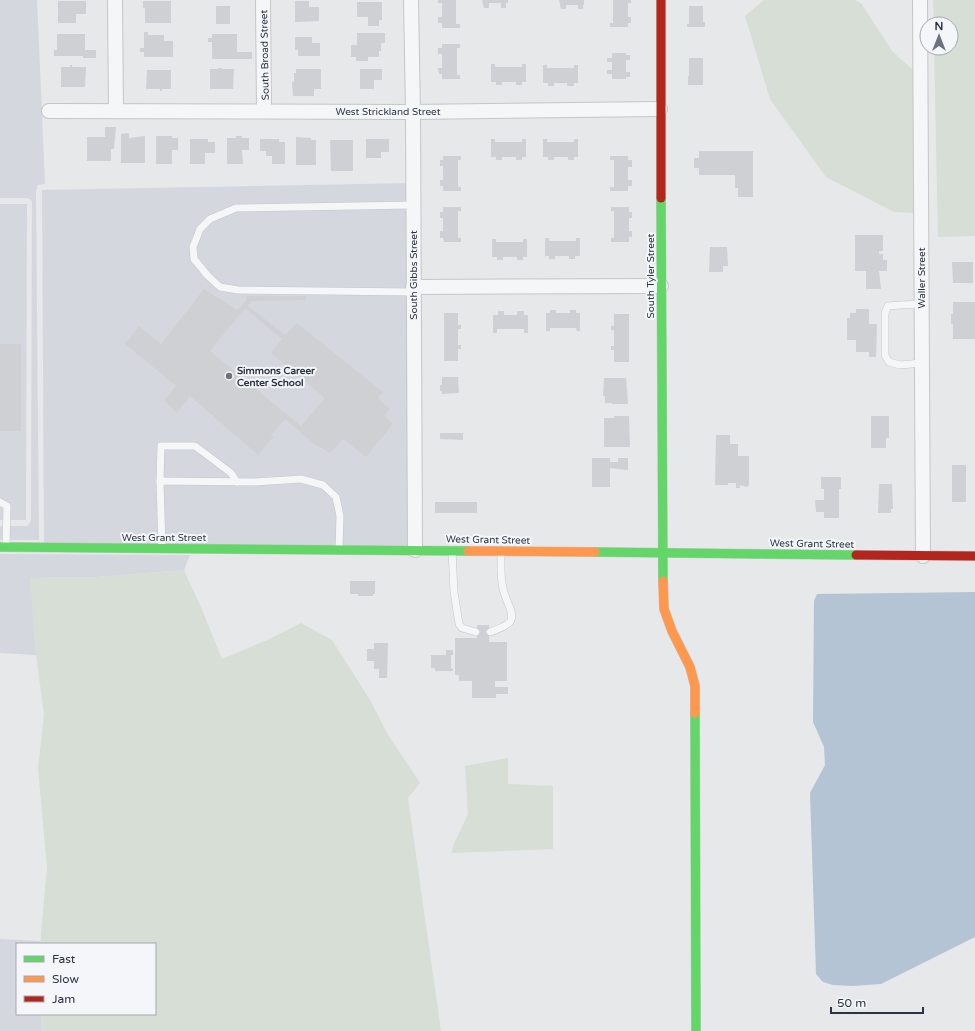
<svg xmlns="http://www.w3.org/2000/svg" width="975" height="1031" font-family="'Varela Round',sans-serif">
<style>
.built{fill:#d4d7dd}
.green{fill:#d6ded6}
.water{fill:#b4c4d5}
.building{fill:#ced0d3;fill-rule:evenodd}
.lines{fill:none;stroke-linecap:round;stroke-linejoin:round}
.lane-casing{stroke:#c4c6c8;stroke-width:8}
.street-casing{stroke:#c4c6c8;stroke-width:16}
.fast-casing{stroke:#c4c6c8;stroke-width:10}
.slow-casing{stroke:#c4c6c8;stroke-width:10}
.jam-casing{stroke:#c4c6c8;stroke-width:10}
.lane{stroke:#f5f6f7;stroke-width:7}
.street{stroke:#f5f6f7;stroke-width:14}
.fast{stroke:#63d668;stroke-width:9}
.slow{stroke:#ff974d;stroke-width:9}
.jam{stroke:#b3261e;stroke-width:9}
.poi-dot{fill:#6c737f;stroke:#f4f6f9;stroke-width:1.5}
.labels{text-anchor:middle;stroke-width:4;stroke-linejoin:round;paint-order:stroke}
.street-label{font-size:10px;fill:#2b3445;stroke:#f4f6f9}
.poi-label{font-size:10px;font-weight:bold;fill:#2b3445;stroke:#f4f6f9;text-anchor:start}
</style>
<rect width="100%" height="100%" fill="#e6e8ea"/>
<!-- built -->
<g class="built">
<polygon points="0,0 37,0 45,184 38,185 36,191 39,540 0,540 0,526 27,526 30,523 31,520 32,204 31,200 27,198 0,198"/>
<polygon points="413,183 415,550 44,547 42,190"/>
<polygon points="0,204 27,204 26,520 0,520"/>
<polygon points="0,554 190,555 184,570 98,577 31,578 36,655 0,653"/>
<polygon points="0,939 40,941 40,944 17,944 17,1014 41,1014 41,1031 0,1031"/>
</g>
<!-- green -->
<g class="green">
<polygon points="764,0 855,0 861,3 892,51 914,71 915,213 894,212 826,177 770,99 745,16"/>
<polygon points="933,0 975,0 975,236 938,237 934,48 951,48 951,24 934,24"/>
<polygon points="184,570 203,612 222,659 265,641 301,623 332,640 370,700 388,735 420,783 408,798 441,1031 41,1031 41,1014 155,1014 155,944 40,944 47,868 38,768 44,714 36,655 30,578 98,577"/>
<polygon points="508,758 508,784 553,786 553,849 452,853 453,846 468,814 465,766"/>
</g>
<!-- water -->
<polygon class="water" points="975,592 975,937 881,984 853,986 833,985 823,982 816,974 810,793 825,765 824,747 813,722 814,601 817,594"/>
<!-- building -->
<g class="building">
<polygon points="438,0 456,0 456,24 460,24 460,28 442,28 442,23 438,23 438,17 442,17 442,3 438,3"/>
<polygon points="482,0 508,0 508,3 506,3 506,8 501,8 501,3 489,3 489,8 484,8"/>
<polygon points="559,0 584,0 584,5 583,5 583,9 578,9 578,5 566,5 566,9 561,9"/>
<polygon points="613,0 631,0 631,3 628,3 628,17 631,17 631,23 628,23 628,27 610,27 610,23 613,23"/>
<polygon points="58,1 86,1 86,14 76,14 76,23 58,23"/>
<polygon points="143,1 171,1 171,23 145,23 145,8 143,8"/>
<polygon points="295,1 309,1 309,7 319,7 319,21 295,22"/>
<polygon points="357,2 382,2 382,20 379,20 379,26 368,26 368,17 357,17"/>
<rect x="216" y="6" width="14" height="18"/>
<polygon points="689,6 703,6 703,22 705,22 705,27 687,27 687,24 689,24"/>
<polygon points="144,32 148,32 148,35 164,35 164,41 173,41 173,57 144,57 144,52 140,52 140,48 144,48"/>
<polygon points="357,33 385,33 385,43 381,43 381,51 379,51 379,57 368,57 368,61 356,61 356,57 351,57 351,45 357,45"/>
<polygon points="57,34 85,34 85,50 96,50 96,58 83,58 83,56 54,56 54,50 57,50"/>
<polygon points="212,34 237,34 237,52 252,52 252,59 212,59 212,42 208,42 208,38 212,38"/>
<polygon points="295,37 312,37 312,43 320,43 320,56 298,56 298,50 295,50"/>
<polygon points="442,44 460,44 460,48 457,48 457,75 460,75 460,79 442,79 442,74 439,74 438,68 442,68 442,54 438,54 438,48 442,48"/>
<polygon points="612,53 626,53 626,55 630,55 630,60 626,60 626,72 630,72 630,77 626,77 626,79 612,79 612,74 607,74 607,70 612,70 612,62 607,62 607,58 612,58"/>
<polygon points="689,58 703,58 703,85 688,85 688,76 689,76"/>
<polygon points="491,64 495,64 495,67 522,67 522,64 526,64 526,82 522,82 522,85 516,85 516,82 502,82 502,85 496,85 496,82 491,82"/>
<polygon points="70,65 72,65 72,67 86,67 85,87 61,87 61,67 70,67"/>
<polygon points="543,65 547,65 547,68 574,68 574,65 578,65 578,83 574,83 574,86 567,86 567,83 554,83 554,86 548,86 548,83 543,83"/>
<polygon points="218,68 222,68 222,69 234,69 233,89 210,89 210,69 218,69"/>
<polygon points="296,69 321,69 321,89 314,89 314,96 293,96 292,82 294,82 294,73 296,73"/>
<polygon points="360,69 382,69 382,80 374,80 374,89 360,89"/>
<polygon points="147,70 171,70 171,89 162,89 162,91 160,91 160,89 146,89"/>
<polygon points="105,127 116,127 114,149 111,149 111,161 87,161 87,137 105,137"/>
<polygon points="129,133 129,138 145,136 145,163 121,163 121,134"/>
<polygon points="156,136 172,136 172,138 178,138 178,150 172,150 172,164 156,164"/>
<polygon points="236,136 242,136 242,138 249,138 249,150 242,150 243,164 227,164 227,138 236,138"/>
<polygon points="296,137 311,138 311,140 316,140 316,165 296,165"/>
<polygon points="190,139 208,139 208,142 215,142 215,153 205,153 205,164 190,164"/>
<polygon points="260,139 279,139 279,142 285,142 285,164 272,164 272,156 266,156 266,151 260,151"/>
<polygon points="366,139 389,139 389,152 381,152 381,158 366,158"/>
<polygon points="491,139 495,139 495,142 522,142 522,139 526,139 526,157 522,157 522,160 516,160 516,157 502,157 502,160 496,160 496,157 491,157"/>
<polygon points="543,139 547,139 547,142 574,142 574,139 578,139 578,157 574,157 574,160 568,160 568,157 554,157 554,160 548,160 548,157 543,157"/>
<polygon points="330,140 353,140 353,171 331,171"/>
<polygon points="699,151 753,151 753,197 738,197 738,188 735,188 735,175 699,175 699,168 694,168 694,158 699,158"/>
<polygon points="443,156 461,156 461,160 458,160 458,187 461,187 461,191 443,191 443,186 440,186 440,180 443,180 443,166 440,166 440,160 443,160"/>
<polygon points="610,156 628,156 628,160 632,160 632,167 628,167 628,180 632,180 632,186 628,186 628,191 610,191 610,187 614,187 614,160 610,160"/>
<polygon points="443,207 461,207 461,211 458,211 458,238 461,238 461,242 444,242 443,238 440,238 440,231 443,231 443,218 440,218 440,212 443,212"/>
<polygon points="611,207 629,207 629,212 632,212 632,218 629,218 629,231 632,231 632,237 629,237 629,242 611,242 611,238 614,238 614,211 611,211"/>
<polygon points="855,235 883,235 883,251 879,251 879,254 883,254 883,260 887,260 887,271 879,271 881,289 866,289 866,271 855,271"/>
<polygon points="545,238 549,238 549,241 576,241 576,238 580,238 580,256 575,256 575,259 569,259 569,256 555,256 555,259 549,259 549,256 545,256"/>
<polygon points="492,239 496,239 496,242 523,242 523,239 527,239 527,257 523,257 523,260 517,260 517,257 503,257 503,260 497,260 497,257 492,257"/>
<polygon points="710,247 727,247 728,266 723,266 723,272 709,272"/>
<polygon points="952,262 973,262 973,283 953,283"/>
<path d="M204 289 237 310 246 301V296H306V300L251 301 248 306 285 335 297 323 383 392 378 398 390 409 384 416 393 424 366 457 343 439 330 453 313 443 285 419 271 435 273 437 258 455 190 396 177 413 164 401 176 386 125 344 139 326 161 344ZM246 309 282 339 271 353 325 398 301 426 210 351 241 313Z"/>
<polygon points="953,302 975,302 975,339 953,339 953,324 951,324 951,314 953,314"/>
<polygon points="856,309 869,309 869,324 877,324 876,357 869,357 869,352 856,352 856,340 847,340 847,318 850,318 850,313 856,313"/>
<polygon points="550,310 556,310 556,313 570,313 570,310 576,310 576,313 580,313 580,331 577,331 576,328 550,328 550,331 546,331 546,313 550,313"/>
<polygon points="498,311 504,311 504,315 517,315 517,311 524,311 524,315 528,315 528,333 524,333 524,329 497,329 497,333 493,333 493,315 498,315"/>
<polygon points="444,313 458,313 458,325 461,325 461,329 458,329 458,345 461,345 461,349 458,349 458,361 444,361"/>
<polygon points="614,314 629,314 629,362 614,362 614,350 611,350 611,346 614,346 614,330 611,330 611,326 614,326"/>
<rect x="0" y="344" width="21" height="87"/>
<polygon points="442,377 458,377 459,393 442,394 442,391 440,391 440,385 442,385"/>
<polygon points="604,378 626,378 628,404 612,404 612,403 605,403 605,396 603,396"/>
<polygon points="614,416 629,416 630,447 604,447 604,418 614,418"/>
<polygon points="871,416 889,416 889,438 886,438 886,448 871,448"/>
<polygon points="440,433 463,433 463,440 440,439"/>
<polygon points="716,435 730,435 730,444 738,444 738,456 749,456 749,485 747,487 740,485 740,488 736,488 736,483 728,483 728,485 715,485"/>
<polygon points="592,458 610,458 610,462 618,462 618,458 628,458 628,470 610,468 610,487 592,487"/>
<rect x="952" y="465" width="14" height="37"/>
<polygon points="821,477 841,477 841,489 839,489 839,518 824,518 824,512 816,512 815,500 824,500 824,489 821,489"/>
<polygon points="879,484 892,484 893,509 891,509 891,513 878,513"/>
<rect x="435" y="502" width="42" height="11"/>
<polygon points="350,581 375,581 375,594 373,594 373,596 358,596 358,594 350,594"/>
<polygon points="477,625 489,625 489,642 507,642 507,681 495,681 495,687 508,687 508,694 496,694 496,698 472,698 472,681 459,681 459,675 455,675 455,638 477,638"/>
<polygon points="374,643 388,643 387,678 379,678 379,669 374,669 374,661 367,661 367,649 374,649"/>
<polygon points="446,650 453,650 453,655 451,655 451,668 453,669 453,671 435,671 435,668 431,668 431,655 446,655"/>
</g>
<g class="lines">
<!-- lane casing -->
<g class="lane-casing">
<g id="lane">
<polyline points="413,205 236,208 210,219 200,229 193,247 194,259 208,276 220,287 238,290 413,292"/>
<polyline points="921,304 901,305 888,306 885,313 885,355 889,362 900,365 922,363"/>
<polyline points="160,481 161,446 195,446 231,473 237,482"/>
<polyline points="0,502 7,506 6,546"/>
<polyline points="162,548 160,481 255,482 301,479 323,485 336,497 340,516 339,549"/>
<polyline points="452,550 454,592 459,624 462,628 476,632"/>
<path d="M490 632C496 630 505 627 510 622 515 615 508 605 506 598 500 584 501 567 501 552"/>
</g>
</g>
<!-- street casing -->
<g class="street-casing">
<g id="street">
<polyline points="115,0 116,111"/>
<polyline points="263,0 264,111"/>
<polyline points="411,0 413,112 415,550"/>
<polyline points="920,0 923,556"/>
<polyline points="49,111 413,112 660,109"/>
<polyline points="413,287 661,286"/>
</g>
</g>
<!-- fast casing -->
<g class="fast-casing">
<g id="fast">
<polyline points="661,198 663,581"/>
<polyline points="0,547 468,551"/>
<polyline points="595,552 856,555"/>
<polyline points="695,713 696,1031"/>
</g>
</g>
<!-- slow casing -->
<g class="slow-casing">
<g id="slow">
<polyline points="468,551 595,552"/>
<polyline points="663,581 664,609 672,631 690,667 695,686 695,713"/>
</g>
</g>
<!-- jam casing -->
<g class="jam-casing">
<g id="jam">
<polyline points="661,0 661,198"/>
<polyline points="856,555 975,556"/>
</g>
</g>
<!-- lane -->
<use href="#lane" class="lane"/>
<!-- street -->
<use href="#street" class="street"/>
<!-- fast -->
<use href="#fast" class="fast"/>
<!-- slow -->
<use href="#slow" class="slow"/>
<!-- jam -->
<use href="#jam" class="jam"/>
</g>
<!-- markers -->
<circle class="poi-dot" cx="229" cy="376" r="4"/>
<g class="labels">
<!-- street labels -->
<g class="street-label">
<text transform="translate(264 55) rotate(-91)" y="4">South Broad Street</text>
<text x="388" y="115">West Strickland Street</text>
<text transform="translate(413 275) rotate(-90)" y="4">South Gibbs Street</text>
<text transform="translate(650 276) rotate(-90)" y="4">South Tyler Street</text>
<text transform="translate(921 278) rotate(-90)" y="4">Waller Street</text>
<text x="164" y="541">West Grant Street</text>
<text transform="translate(488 539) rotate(1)" y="4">West Grant Street</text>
<text transform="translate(812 543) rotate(1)" y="4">West Grant Street</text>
</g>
<!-- poi labels -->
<g class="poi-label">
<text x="237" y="374">Simmons Career<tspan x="237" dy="12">Center School</tspan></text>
</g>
</g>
<!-- legend -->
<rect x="16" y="943" width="140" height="72" fill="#f4f6f9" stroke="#a4a8b1"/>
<rect x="24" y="956" width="20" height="6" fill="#63d668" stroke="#a4a8b1"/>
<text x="52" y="963" font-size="12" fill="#2b3445">Fast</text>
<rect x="24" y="976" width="20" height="6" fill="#ff974d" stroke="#a4a8b1"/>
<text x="52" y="983" font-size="12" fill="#2b3445">Slow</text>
<rect x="24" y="996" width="20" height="6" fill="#b3261e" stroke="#a4a8b1"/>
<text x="52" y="1003" font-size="12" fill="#2b3445">Jam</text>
<!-- north arrow -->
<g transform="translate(939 36)"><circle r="19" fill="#f4f6f9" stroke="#a4a8b1"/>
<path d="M0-3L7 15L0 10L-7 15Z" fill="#6c737f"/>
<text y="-6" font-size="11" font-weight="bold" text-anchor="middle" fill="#2b3445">N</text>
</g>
<!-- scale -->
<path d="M831 1007v6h92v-6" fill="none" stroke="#2b3445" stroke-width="2"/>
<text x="837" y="1007" font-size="12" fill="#2b3445" stroke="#f4f6f9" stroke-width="3" paint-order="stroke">50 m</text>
</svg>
